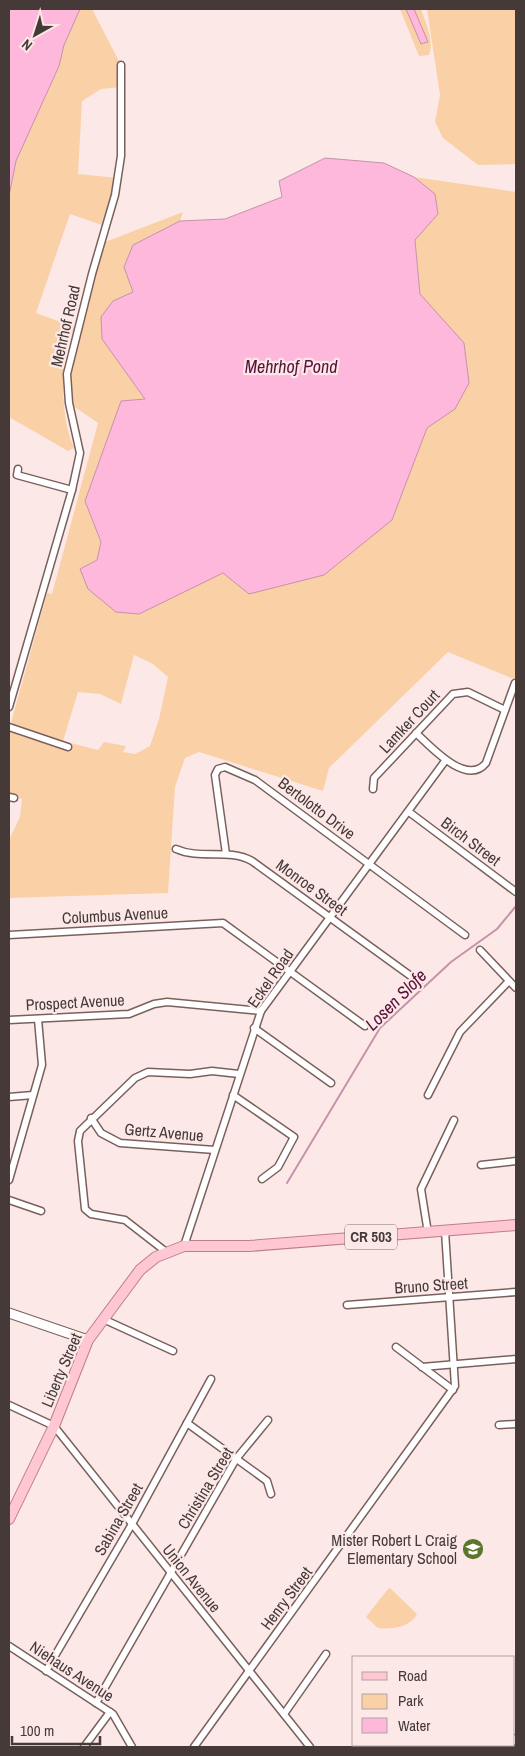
<svg xmlns="http://www.w3.org/2000/svg" width="525" height="1756" font-family="'Archivo Narrow',sans-serif">
<style>
.green{fill:#fad0a7;fill-rule:evenodd}
.water{fill:#fdb8db;stroke:#c692aa}
.lines{fill:none;stroke-linecap:round;stroke-linejoin:round}
.stream{stroke:#c692aa;stroke-width:2}
.minor-casing{stroke:#7a605d;stroke-width:9}
.tertiary-casing{stroke:#7a605d;stroke-width:11}
.primary-casing{stroke:#bd7e89;stroke-width:12}
.minor{stroke:#fff;stroke-width:6}
.tertiary{stroke:#fff;stroke-width:9}
.primary{stroke:#fec7d2;stroke-width:10}
.labels{text-anchor:middle;stroke-width:4.5;stroke-linejoin:round;paint-order:stroke}
.shield{fill:#fce9e7;stroke:#7c6e6c;stroke-width:1}
.shield-label{font-size:15px;font-weight:bold;fill:#453a38}
.street-label{font-size:16px;fill:#453a38;stroke:#fce9e7}
.poi-label{font-size:16px;fill:#453a38;stroke:#fce9e7;text-anchor:end}
.water-label{font-size:18px;font-style:italic;fill:#59113e;stroke:#fce9e7}
</style>
<rect width="100%" height="100%" fill="#fce9e7"/>
<!-- green -->
<g class="green">
<path d="M80 9H92L121 65V87L101 89 82 101 78 174 118 178 105 226 70 214 36 313 75 327C59 357 60 418 74 448L68 451 9 417V196L16 161 59 66 64 45Z"/>
<path d="M400 9H406L422 44 427 42 414 9H421C425 21 435 42 429 55L419 56Z"/>
<polygon points="427,9 516,9 516,164 478,165 443,138 435,122 440,95"/>
<path d="M414 177 516 192V680L448 652 329 768 323 791 199 752 185 758 175 787 168 893 9 898V840L20 817 22 799 9 794V730L47 593 52 594 98 423 69 403 67 374 100 244 183 212 180 221 133 245 124 267 133 292 102 339 146 399 121 401 85 501 101 542 97 560 80 569 139 614 223 573 392 520 427 428 455 409 463 343 420 294 415 240 435 194ZM134 655 153 664 168 677 159 719 150 746 135 754 123 752 126 746 104 742 98 750 63 741 78 692 100 694 121 704Z"/>
<path d="M390 1588 417 1614C411 1627 391 1630 378 1628L366 1617 388 1589Z"/>
</g>
<!-- water -->
<g class="water">
<polygon points="9,9 80,9 64,45 59,66 16,161 9,196"/>
<polygon points="406,9 414,9 428,42 421,44"/>
<polygon points="325,158 384,163 414,177 435,194 438,214 415,240 420,294 464,343 469,383 455,409 427,428 392,520 324,575 249,594 223,573 139,614 116,612 88,589 80,569 97,560 101,542 85,501 121,401 145,399 102,339 101,317 113,301 133,292 124,267 133,245 180,221 225,219 282,197 279,181"/>
</g>
<g class="lines">
<!-- stream -->
<polyline class="stream" points="287,1183 380,1028 451,962 497,929 516,906"/>
<!-- minor casing -->
<g class="minor-casing">
<g id="minor">
<polyline points="18,469 17,475 72,490"/>
<polyline points="9,707 72,490 80,453 69,403 67,374 92,274 115,195 121,156 121,65"/>
<polyline points="9,727 68,747"/>
<path d="M416 733C430 746 467 787 486 763L515 683"/>
<polyline points="373,789 374,778 453,694 468,692 505,710"/>
<polyline points="9,797 14,798"/>
<polyline points="409,812 516,892"/>
<path d="M176 849C201 860 228 848 252 861L419 982"/>
<polyline points="226,854 215,775 218,769 225,767 255,780 465,935"/>
<polyline points="9,935 223,923 365,1026"/>
<polyline points="480,950 516,988"/>
<polyline points="9,1020 129,1014 154,1004 167,1002 261,1011"/>
<polyline points="254,1028 331,1083"/>
<polyline points="233,1095 294,1137 278,1167 262,1179"/>
<polyline points="428,1095 460,1032 509,981"/>
<polyline points="9,1097 33,1095"/>
<polyline points="91,1118 101,1133 120,1143 215,1150"/>
<polyline points="481,1165 516,1161"/>
<polyline points="9,1180 42,1065 38,1019"/>
<polyline points="9,1200 41,1211"/>
<polyline points="428,1233 421,1189 454,1120"/>
<polyline points="184,1246 261,1011 445,761"/>
<polyline points="165,1251 125,1220 91,1214 85,1209 78,1141 80,1131 135,1078 148,1072 190,1074 212,1071 239,1074"/>
<polyline points="347,1305 516,1292"/>
<polyline points="103,1319 173,1351"/>
<polyline points="396,1347 453,1390"/>
<polyline points="422,1367 516,1359"/>
<polyline points="9,1405 54,1426 310,1747"/>
<polyline points="187,1423 267,1481 271,1494"/>
<polyline points="499,1425 516,1424"/>
<polyline points="9,1646 113,1714 132,1747"/>
<polyline points="46,1671 132,1524 211,1379"/>
<polyline points="96,1703 236,1459 268,1420"/>
<polyline points="284,1714 326,1654"/>
<polyline points="514,1741 516,1738"/>
<polyline points="84,1747 110,1712"/>
<polyline points="194,1747 455,1386 445,1231"/>
<polyline points="374,1747 376,1745"/>
<polyline points="509,1747 511,1745"/>
</g>
</g>
<!-- tertiary casing -->
<g class="tertiary-casing">
<polyline id="tertiary" points="9,1313 88,1340"/>
</g>
<!-- primary casing -->
<g class="primary-casing">
<polyline id="primary" points="9,1519 54,1426 88,1340 140,1270 156,1257 184,1246 249,1246 516,1225"/>
</g>
<!-- minor -->
<use href="#minor" class="minor"/>
<!-- tertiary -->
<use href="#tertiary" class="tertiary"/>
<!-- primary -->
<use href="#primary" class="primary"/>
</g>
<!-- icons -->
<defs>
<g id="school-disc" transform="scale(1.125)"><circle r="9.5" fill="#5c772b" stroke="#fce9e7"/><path d="M0-5L7-2L0 1L-7-2ZM-4 1L0 2.5L4 1V4Q0 6-4 4Z" fill="#fff"/></g>
</defs>
<g fill-rule="evenodd">
<use href="#school-disc" x="473" y="1549"/>
</g>
<g class="labels">
<!-- shield labels -->
<rect class="shield" x="345" y="1224.5" width="52" height="25" rx="4"/>
<g class="shield-label">
<text x="371" y="1242">CR 503</text>
</g>
<!-- street labels -->
<g class="street-label">
<text transform="translate(65 326) rotate(-77)" y="6">Mehrhof Road</text>
<text transform="translate(409 721) rotate(-47)" y="6">Lamker Court</text>
<text transform="translate(317 808) rotate(37)" y="6">Bertolotto Drive</text>
<text transform="translate(471 841) rotate(37)" y="6">Birch Street</text>
<text transform="translate(312 887) rotate(36)" y="6">Monroe Street</text>
<text transform="translate(115 915) rotate(-3)" y="6">Columbus Avenue</text>
<text transform="translate(270 978) rotate(-55)" y="6">Eckel Road</text>
<text transform="translate(75 1002) rotate(-3)" y="6">Prospect Avenue</text>
<text transform="translate(164 1132) rotate(5)" y="6">Gertz Avenue</text>
<text transform="translate(431 1285) rotate(-4)" y="6">Bruno Street</text>
<text transform="translate(61 1370) rotate(-67)" y="6">Liberty Street</text>
<text transform="translate(205 1488) rotate(-59)" y="6">Christina Street</text>
<text transform="translate(118 1519) rotate(-60)" y="6">Sabina Street</text>
<text transform="translate(192 1578) rotate(51)" y="6">Union Avenue</text>
<text transform="translate(286 1598) rotate(-53)" y="6">Henry Street</text>
<text transform="translate(72 1671) rotate(33)" y="6">Niehaus Avenue</text>
</g>
<!-- poi labels -->
<g class="poi-label">
<text x="457" y="1546">Mister Robert L Craig<tspan x="457" dy="18">Elementary School</tspan></text>
</g>
<!-- water labels -->
<g class="water-label">
<text x="291" y="373">Mehrhof Pond</text>
<text transform="translate(396 1000) rotate(-45)" y="6">Losen Slofe</text>
</g>
</g>
<!-- border -->
<rect width="525" height="1756" fill="none" stroke="#453a38" stroke-width="20"/>
<!-- legend -->
<rect x="352" y="1656" width="162" height="90" fill="#fce9e7" stroke="#b3a3a1"/>
<rect x="362" y="1672" width="25" height="8" fill="#fec7d2" stroke="#b3a3a1"/>
<text x="398" y="1681" font-size="15" fill="#453a38">Road</text>
<rect x="362" y="1694" width="25" height="15" fill="#fad0a7" stroke="#b3a3a1"/>
<text x="398" y="1706" font-size="15" fill="#453a38">Park</text>
<rect x="362" y="1718" width="25" height="15" fill="#fdb8db" stroke="#b3a3a1"/>
<text x="398" y="1731" font-size="15" fill="#453a38">Water</text>
<!-- north arrow -->
<g transform="translate(35 35) rotate(219)" stroke="#fce9e7" stroke-width="4" paint-order="stroke">
<path d="M0-4L9 19L0 12L-9 19Z" fill="#453a38"/>
<text y="-8" font-size="14" font-weight="bold" text-anchor="middle" fill="#453a38">N</text>
</g>
<!-- scale -->
<path d="M12 1736v8h88v-8" fill="none" stroke="#453a38" stroke-width="2.5"/>
<text x="20" y="1736" font-size="15" fill="#453a38" stroke="#fce9e7" stroke-width="4" paint-order="stroke">100 m</text>
</svg>
